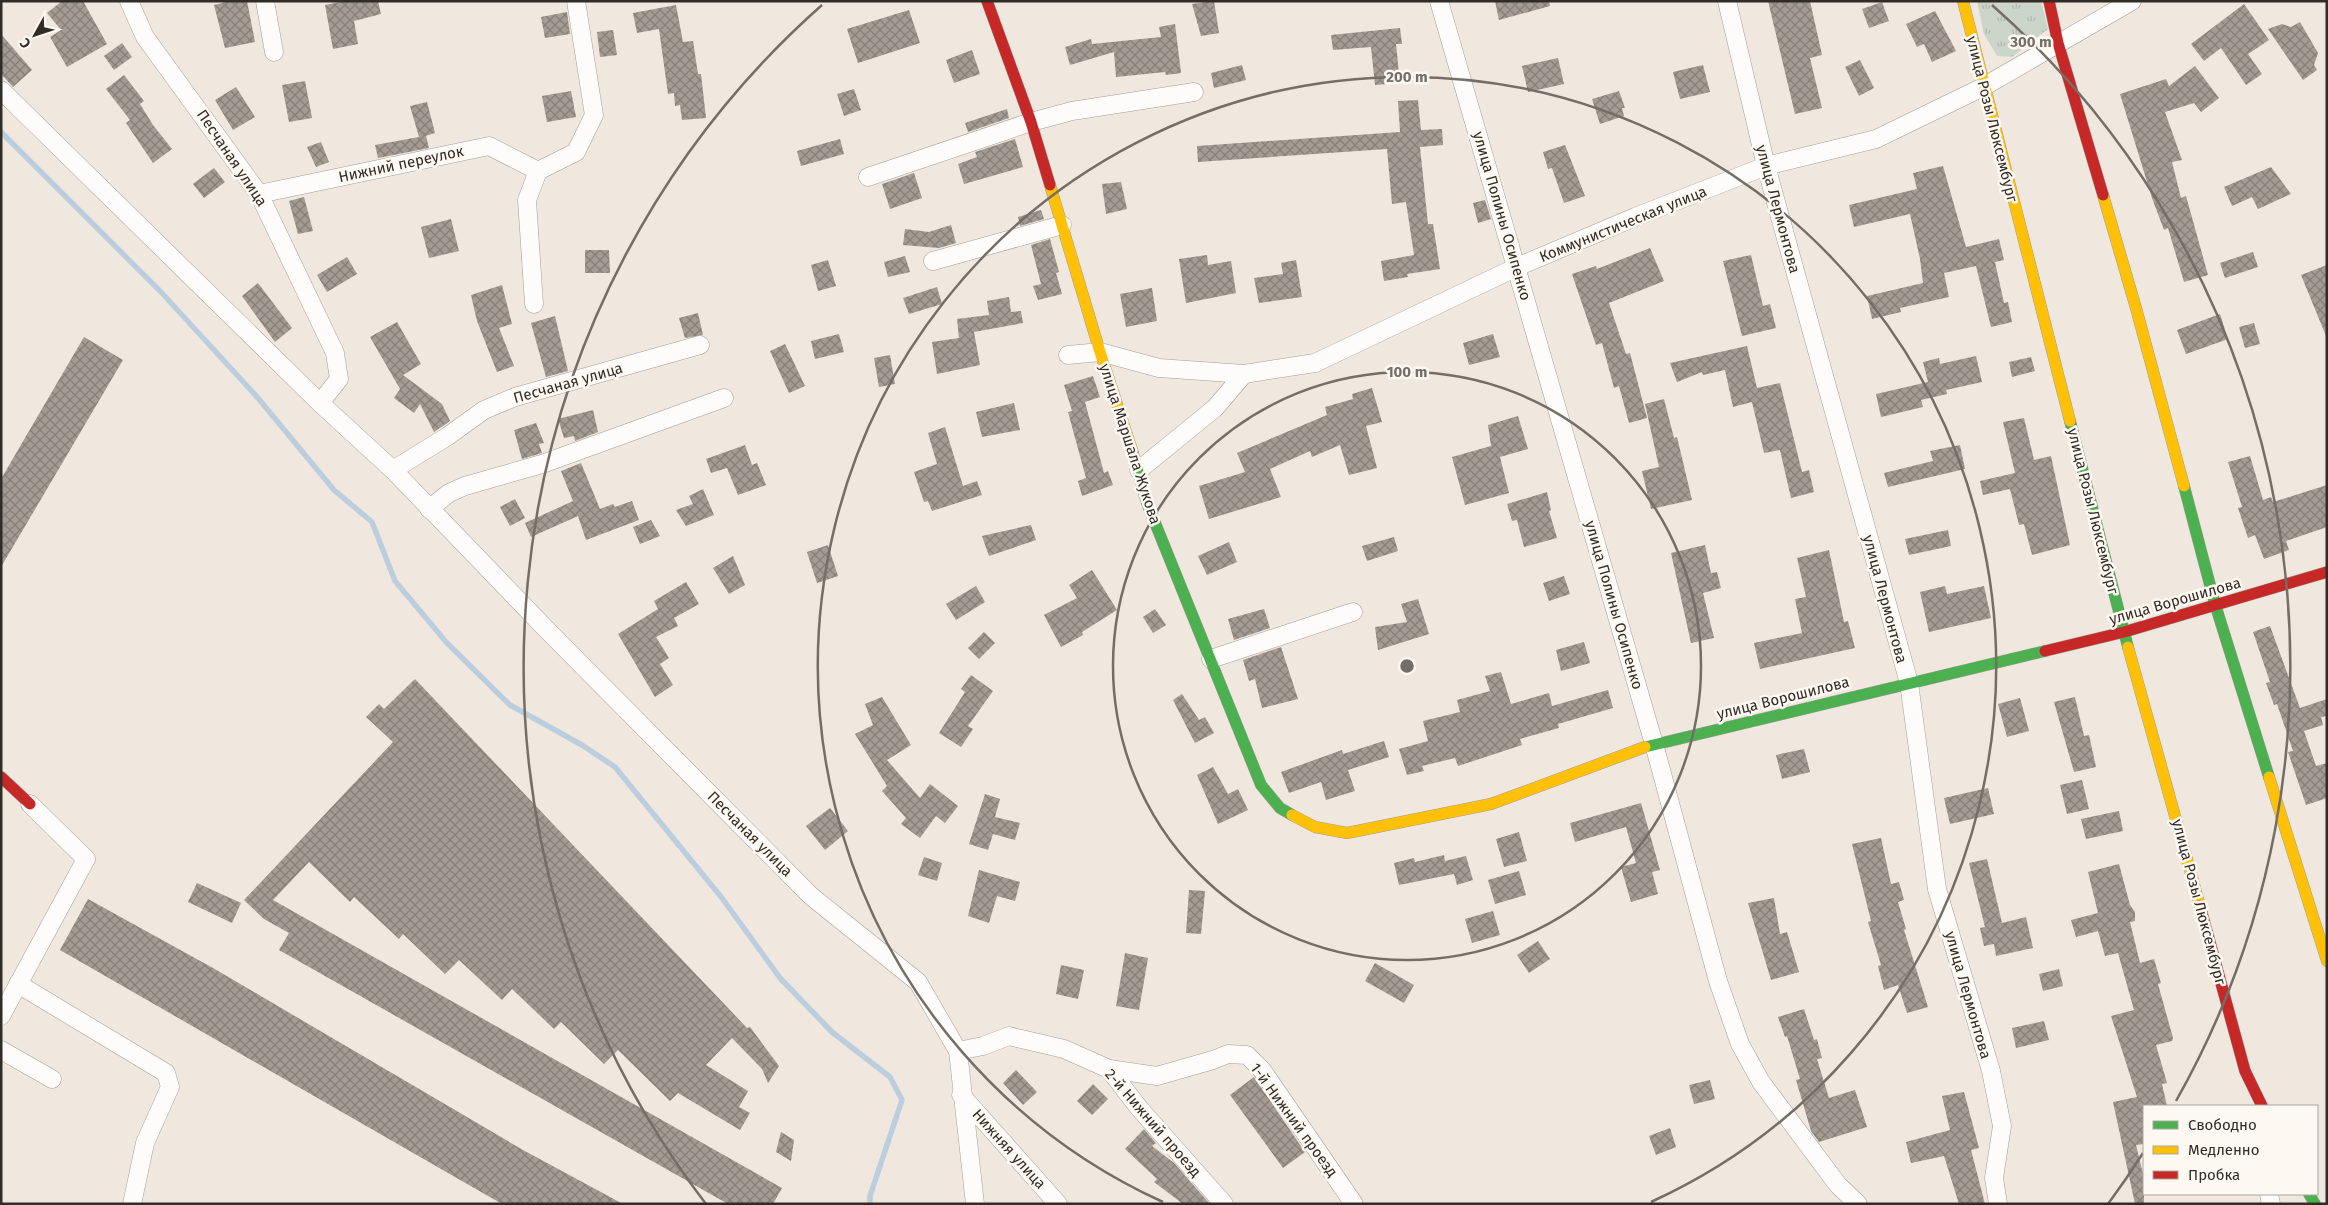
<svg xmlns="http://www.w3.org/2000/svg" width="2328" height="1205" font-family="'Fira Sans',sans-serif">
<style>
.grass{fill:url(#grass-tufts)}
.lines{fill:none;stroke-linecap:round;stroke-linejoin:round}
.stream{stroke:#bccdde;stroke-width:5.5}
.building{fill:url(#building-cross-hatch)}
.street-casing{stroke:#a49e97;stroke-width:19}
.fast-casing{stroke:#a49e97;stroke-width:12}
.slow-casing{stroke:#a49e97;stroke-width:12}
.jam-casing{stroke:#a49e97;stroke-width:12}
.street{stroke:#fdfcfa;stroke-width:18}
.fast{stroke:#4caf50;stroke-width:11}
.slow{stroke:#ffc107;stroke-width:11}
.jam{stroke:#c62828;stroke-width:11}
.ring{fill:none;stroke:#746e67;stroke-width:2.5}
.labels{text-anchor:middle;stroke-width:5;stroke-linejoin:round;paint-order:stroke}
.street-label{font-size:15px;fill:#312c26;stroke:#fdf8f1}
.centre{fill:#746e67;stroke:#fdf8f1;stroke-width:2.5}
.ring-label{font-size:15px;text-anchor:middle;font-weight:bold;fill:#746e67;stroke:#fdf8f1;stroke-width:5;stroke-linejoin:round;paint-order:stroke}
</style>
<defs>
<pattern id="grass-tufts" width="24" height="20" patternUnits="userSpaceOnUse" patternTransform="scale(1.25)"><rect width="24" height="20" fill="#ccd5c9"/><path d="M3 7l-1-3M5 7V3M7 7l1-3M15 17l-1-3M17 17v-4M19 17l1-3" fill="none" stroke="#b0b7ac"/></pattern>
<pattern id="building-cross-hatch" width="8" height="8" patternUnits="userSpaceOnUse" patternTransform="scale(1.25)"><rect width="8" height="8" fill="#a49c93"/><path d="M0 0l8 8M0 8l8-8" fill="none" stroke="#867f78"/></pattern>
</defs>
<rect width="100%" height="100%" fill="#f0e8df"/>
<!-- grass -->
<polygon class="grass" points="1977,1 2041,1 2048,29 2012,57 1997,56 1984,34"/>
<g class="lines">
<!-- stream -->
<polyline class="stream" points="1,132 161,292 258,398 334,490 372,522 395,581 447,643 510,705 582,745 615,767 722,898 780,978 832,1032 890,1077 902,1100 870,1196 870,1204"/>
</g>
<!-- building -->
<g class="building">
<polygon points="62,1 83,1 107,44 67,67 50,37 61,30 47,13"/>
<polygon points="230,1 247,1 255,42 225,48 214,5"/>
<polygon points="345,1 378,1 381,14 354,21 358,44 333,49 325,5"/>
<polygon points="1214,1 1219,33 1201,36 1192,4"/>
<polygon points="1495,1 1549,1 1550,6 1499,20"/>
<polygon points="1768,1 1810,1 1822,55 1810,58 1822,108 1795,114"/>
<polygon points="1882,2 1889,21 1869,28 1862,9"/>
<polygon points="2244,4 2269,40 2248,54 2262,74 2246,85 2221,48 2204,61 2191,44"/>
<polygon points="676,5 683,42 693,41 698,74 701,74 706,118 682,120 680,105 675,106 674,93 668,94 659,29 637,33 633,13"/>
<polygon points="909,10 920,43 858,63 847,29"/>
<polygon points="1935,11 1956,51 1932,62 1924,44 1917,47 1906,24"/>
<polygon points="567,12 570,34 545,38 541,17"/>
<polygon points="2300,22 2318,53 2314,65 2317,70 2303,80 2268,29 2282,24 2291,27"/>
<polygon points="1175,24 1181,73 1166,75 1165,72 1116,77 1114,52 1070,65 1065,47 1091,39 1092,44 1161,37 1159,27"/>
<polygon points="1400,28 1402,44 1396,44 1400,83 1375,85 1371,47 1333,50 1331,35"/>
<polygon points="613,30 617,55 600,57 597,32"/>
<polygon points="1,34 32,70 13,87 1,74"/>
<polygon points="122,43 132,57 114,70 104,56"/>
<polygon points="972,50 980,74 954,83 946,60"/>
<polygon points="1558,58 1564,84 1528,92 1522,66"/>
<polygon points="1860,60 1874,88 1859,96 1845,67"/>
<polygon points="1242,65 1246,80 1214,88 1211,73"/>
<polygon points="1703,65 1710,92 1680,99 1673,72"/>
<polygon points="2195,66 2219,98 2201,112 2194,103 2165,112 2182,160 2172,162 2181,198 2186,196 2208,275 2184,282 2168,228 2164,230 2152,198 2120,94 2166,79 2169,86"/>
<polygon points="124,75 144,101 140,104 153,125 172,149 153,163 126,123 130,120 106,89"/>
<polygon points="305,81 312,118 289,122 282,85"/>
<polygon points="236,87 255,117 233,130 215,100"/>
<polygon points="854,89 861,110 844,116 837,94"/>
<polygon points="571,91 576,117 547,122 542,96"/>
<polygon points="1619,91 1625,108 1622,108 1624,116 1600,124 1592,99"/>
<polygon points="1418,100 1421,130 1442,129 1443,145 1420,147 1428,224 1433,224 1440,269 1407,274 1408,277 1384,281 1381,261 1414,255 1406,202 1392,204 1387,149 1198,162 1197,146 1400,132 1398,101"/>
<polygon points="427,102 435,133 422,137 426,136 429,148 378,158 375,145 419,137 410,106"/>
<polygon points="1007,109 1009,118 968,132 965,123"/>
<polygon points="840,139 844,154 801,166 797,151"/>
<polygon points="1015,139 1023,167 964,184 958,164 977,157 975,152"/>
<polygon points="321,142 329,162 316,167 307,147"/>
<polygon points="1565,145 1585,196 1564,203 1552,168 1548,169 1543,152"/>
<polygon points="1943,166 1966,247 1999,239 2004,260 1995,262 2004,303 2008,302 2012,322 1991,327 1976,266 1944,273 1949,297 1900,308 1901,312 1872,319 1867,296 1923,283 1920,259 1910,214 1854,227 1849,205 1917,189 1913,173"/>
<polygon points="2271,167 2291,194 2258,209 2252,197 2232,206 2224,187"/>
<polygon points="214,168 225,182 204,198 193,184"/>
<polygon points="914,173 922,198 890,209 882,184"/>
<polygon points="1121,182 1127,209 1106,214 1102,184"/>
<polygon points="304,197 313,231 298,234 289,201"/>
<polygon points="1485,200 1491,219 1478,223 1473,203"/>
<polygon points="1041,210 1044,219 1020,226 1018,217"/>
<polygon points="451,219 459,251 429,258 421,227"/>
<polygon points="951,225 956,243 939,248 903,245 905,229 929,232"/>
<polygon points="1050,239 1059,272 1056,273 1062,294 1038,300 1033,286 1041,284 1031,245"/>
<polygon points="1650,248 1664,281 1609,303 1626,354 1630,353 1647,418 1629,423 1619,386 1614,388 1602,343 1596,345 1572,274 1596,266 1597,269"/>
<polygon points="585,250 609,250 610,273 585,273"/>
<polygon points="2253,252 2258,267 2225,278 2220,263"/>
<polygon points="1207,255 1208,265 1231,261 1236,293 1186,303 1179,259"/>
<polygon points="1751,255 1763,306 1770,304 1776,328 1742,336 1723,261"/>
<polygon points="905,256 910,272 888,277 884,262"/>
<polygon points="347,257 357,274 327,292 317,275"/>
<polygon points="828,260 836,286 818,291 811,265"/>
<polygon points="1296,260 1302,297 1259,303 1254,278 1283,274 1281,263"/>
<polygon points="2327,265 2327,335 2326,336 2301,275"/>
<polygon points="258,283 292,328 275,342 242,296"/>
<polygon points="502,285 512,324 499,328 514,366 497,372 477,321 471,295"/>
<polygon points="937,287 942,304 909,314 903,298"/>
<polygon points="1152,288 1157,321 1126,327 1120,294"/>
<polygon points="1009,297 1011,312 1021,311 1023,323 974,332 980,365 937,374 932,342 959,338 957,319 989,315 987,301"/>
<polygon points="698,313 703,335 685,338 679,318"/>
<polygon points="2220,314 2228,339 2186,354 2177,330"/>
<polygon points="555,316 568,371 546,377 531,323"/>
<polygon points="397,322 421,364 403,375 442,404 450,421 434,432 420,404 414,413 394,398 400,389 370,337"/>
<polygon points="2254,323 2260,344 2245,348 2239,327"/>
<polygon points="839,334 844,352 815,359 811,341"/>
<polygon points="1493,334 1500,357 1469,365 1463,343"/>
<polygon points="84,337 123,360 1,567 1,479"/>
<polygon points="785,344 805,386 789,393 770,351"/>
<polygon points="1747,346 1757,388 1780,383 1802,472 1809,470 1814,492 1791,498 1780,450 1764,453 1752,402 1733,407 1725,370 1703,375 1702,372 1677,382 1670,363"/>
<polygon points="890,355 895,384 879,387 874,358"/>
<polygon points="1976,356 1982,382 1946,390 1947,394 1921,400 1923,407 1881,417 1876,394 1928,382 1923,362 1939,358 1940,364"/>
<polygon points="2031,357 2035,371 2012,377 2009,362"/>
<polygon points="1093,376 1100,397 1085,402 1104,473 1108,471 1113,485 1082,496 1078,481 1086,478 1068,412 1072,411 1064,385"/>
<polygon points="1372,388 1382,422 1366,426 1377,468 1349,475 1340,445 1312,457 1310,451 1270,469 1281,497 1209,519 1199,486 1245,472 1237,453 1327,415 1325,407 1353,399 1352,394"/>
<polygon points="1664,399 1674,438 1677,437 1692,500 1651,509 1642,471 1659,467 1645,404"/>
<polygon points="1014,403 1020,430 982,437 976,412"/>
<polygon points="593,410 598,432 575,441 574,436 564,438 558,419"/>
<polygon points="1518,416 1528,449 1500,457 1509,493 1465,505 1452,457 1491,446 1488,425"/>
<polygon points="2024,418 2034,460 2051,456 2070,545 2032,555 2024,524 2019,525 2010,489 1983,495 1980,481 2015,473 2003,422"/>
<polygon points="536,423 544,443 539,444 542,453 522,459 514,430"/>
<polygon points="945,427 963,486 977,481 982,495 932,511 928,501 924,502 914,472 937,464 928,433"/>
<polygon points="745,445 752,465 757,463 766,485 738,495 727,468 711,473 706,459"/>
<polygon points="1960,445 1965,469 1888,487 1884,473 1933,461 1930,451"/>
<polygon points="2250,456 2263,500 2271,497 2273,502 2327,485 2327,527 2286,541 2289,550 2264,559 2255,535 2248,538 2238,508 2242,507 2228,462"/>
<polygon points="581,463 600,509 613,504 615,507 632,501 639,520 586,540 578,516 531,537 525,523 573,501 561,471"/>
<polygon points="703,489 714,515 686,526 676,510 693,504 689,496"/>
<polygon points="1547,492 1551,510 1549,511 1557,538 1524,547 1517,520 1512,521 1507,504"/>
<polygon points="515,499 525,518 510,526 500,507"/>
<polygon points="651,520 660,536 640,544 633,527"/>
<polygon points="1031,525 1036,540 989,556 982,536"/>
<polygon points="1948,530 1951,546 1909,555 1905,539"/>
<polygon points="1394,537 1398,551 1367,561 1362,546"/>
<polygon points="1229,542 1237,562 1207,575 1198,556"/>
<polygon points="828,545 838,576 817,583 807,552"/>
<polygon points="1705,545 1711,573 1717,572 1721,588 1703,593 1714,638 1691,643 1671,553"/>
<polygon points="1829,550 1844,622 1848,621 1855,648 1760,669 1754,643 1802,633 1795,599 1806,597 1797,558"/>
<polygon points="733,556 745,585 729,594 713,568"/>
<polygon points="1092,570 1117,610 1082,632 1083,635 1061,647 1044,615 1077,598 1069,585"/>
<polygon points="1564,576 1570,594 1549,601 1543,583"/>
<polygon points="686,582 699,604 674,618 678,626 656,637 669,658 660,664 673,685 655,697 618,634 658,609 654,601"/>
<polygon points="976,586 985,602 956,620 946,604"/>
<polygon points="1945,586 1947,594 1984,586 1991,618 1929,632 1920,592"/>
<polygon points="1418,599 1429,634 1378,650 1375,627 1407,622 1401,604"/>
<polygon points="1155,609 1166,625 1153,633 1143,617"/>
<polygon points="1264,609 1270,628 1234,640 1228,619"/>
<polygon points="2270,626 2300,708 2327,699 2327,716 2321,717 2323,725 2304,731 2316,766 2327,763 2327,798 2306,805 2288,752 2293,751 2277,704 2274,705 2266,683 2270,682 2253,632"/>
<polygon points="984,632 995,643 979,659 968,648"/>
<polygon points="1584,642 1590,663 1561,671 1556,650"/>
<polygon points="1281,647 1298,699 1262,708 1255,679 1249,681 1243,660"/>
<polygon points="1501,672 1511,704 1549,693 1552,706 1608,690 1613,708 1558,724 1559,728 1520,739 1522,745 1458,766 1455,758 1422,766 1424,771 1407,775 1399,749 1428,741 1423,721 1460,712 1457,700 1490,691 1485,676"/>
<polygon points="971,675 993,691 968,726 973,729 961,747 939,733 965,692 961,689"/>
<polygon points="415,679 747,1028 750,1027 779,1066 768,1083 762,1069 732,1038 706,1065 748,1091 739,1107 750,1113 740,1130 678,1093 670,1101 618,1050 604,1064 561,1022 554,1029 512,989 502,1000 459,960 445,974 403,934 399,939 354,897 350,902 309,862 273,900 782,1188 773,1204 728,1204 279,950 289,933 264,919 244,900 393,742 366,717 379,704 384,709"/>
<polygon points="1182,694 1199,720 1205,717 1214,733 1195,743 1173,700"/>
<polygon points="882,697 911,745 887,760 920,798 930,784 958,806 945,823 936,816 920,838 901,824 906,818 882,791 887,786 855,734 873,725 865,704"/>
<polygon points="2075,697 2084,736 2089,735 2096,767 2074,772 2054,702"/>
<polygon points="2020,698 2029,731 2007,737 1998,704"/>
<polygon points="1384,741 1389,757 1348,770 1355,791 1326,800 1321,782 1289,793 1281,772 1342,750 1343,754"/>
<polygon points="1804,749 1810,772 1782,779 1776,755"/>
<polygon points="1213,767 1228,794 1238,789 1248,810 1218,824 1197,775"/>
<polygon points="2082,780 2089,809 2067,814 2060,785"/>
<polygon points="1988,788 1994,814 1950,824 1944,798"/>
<polygon points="985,794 1000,799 995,817 1020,823 1015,840 993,834 988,850 969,844"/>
<polygon points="1641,803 1660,870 1652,872 1658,894 1631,902 1621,867 1636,863 1626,827 1575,842 1570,823"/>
<polygon points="830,808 848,831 825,850 806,826"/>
<polygon points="2119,811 2123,831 2086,839 2081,819"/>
<polygon points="1519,832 1527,861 1504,867 1496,839"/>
<polygon points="1881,838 1891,884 1899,882 1904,900 1898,902 1906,929 1904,930 1928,1007 1907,1013 1898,985 1884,990 1878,966 1881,965 1868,922 1871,921 1852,844"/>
<polygon points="1444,855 1445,861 1466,856 1473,880 1457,885 1454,874 1399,885 1394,863 1414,858 1415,862"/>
<polygon points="924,857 942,863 937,881 918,875"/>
<polygon points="1987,859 2002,923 2026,917 2033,948 1996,956 1994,944 1984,946 1980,928 1985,927 1969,863"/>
<polygon points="2119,864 2130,905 2135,912 2135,921 2130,922 2140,963 2154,959 2161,983 2158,984 2173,1038 2172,1041 2156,1045 2167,1083 2162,1084 2167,1106 2144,1106 2144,1144 2136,1145 2144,1178 2144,1204 2135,1204 2113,1102 2137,1097 2111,1016 2134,1010 2118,953 2105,956 2098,931 2076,937 2071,920 2098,913 2088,872"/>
<polygon points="979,870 1020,882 1015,901 997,896 989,923 968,916"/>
<polygon points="1519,871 1526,895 1495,904 1488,880"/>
<polygon points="197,883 241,903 232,923 188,902"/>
<polygon points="1189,890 1205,891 1201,934 1186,933"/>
<polygon points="1774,898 1780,934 1787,932 1799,972 1771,980 1748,903"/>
<polygon points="88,899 213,968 523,1150 623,1204 502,1204 60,950"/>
<polygon points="1493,911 1500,935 1472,943 1465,919"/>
<polygon points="1538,941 1550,959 1529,973 1517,955"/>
<polygon points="1125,953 1148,958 1139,1010 1116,1006"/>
<polygon points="1375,963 1414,985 1404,1003 1365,981"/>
<polygon points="1061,965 1084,970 1078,999 1056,994"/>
<polygon points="2059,969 2063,986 2043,991 2039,974"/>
<polygon points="1804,1009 1814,1040 1817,1039 1822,1058 1817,1059 1829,1098 1855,1090 1867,1127 1819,1142 1811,1131 1796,1080 1800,1079 1787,1036 1785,1037 1778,1017"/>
<polygon points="2044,1021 2049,1040 2016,1048 2012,1028"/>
<polygon points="1016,1070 1037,1092 1023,1105 1003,1083"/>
<polygon points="1254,1077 1305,1152 1283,1168 1230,1095"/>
<polygon points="1710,1080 1715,1099 1694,1104 1689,1085"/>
<polygon points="1093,1084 1108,1099 1092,1115 1077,1101"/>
<polygon points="1964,1092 1979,1148 1971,1150 1985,1204 1959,1204 1944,1156 1911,1163 1906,1142 1950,1130 1942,1096"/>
<polygon points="1670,1128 1676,1147 1656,1155 1649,1136"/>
<polygon points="1144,1129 1156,1143 1152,1146 1174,1163 1210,1204 1183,1204 1154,1182 1157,1179 1125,1149"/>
<polygon points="781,1132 794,1140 791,1161 776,1152"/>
</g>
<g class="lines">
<!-- street casing -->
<g class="street-casing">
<g id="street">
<polyline points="129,1 145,37 259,194 335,353 339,379 320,403"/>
<polyline points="265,1 274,52"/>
<polyline points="1439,1 1654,744 1718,981 1740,1044 1761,1082 1838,1185 1858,1204"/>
<polyline points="1727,1 1766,166 1909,683 1937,889 1991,1071 2002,1126 1994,1178 1998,1204"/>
<polyline points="1,90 320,403 393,470 547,630 811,896 918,982 958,1051 975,1204"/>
<polyline points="868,177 1031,122 1072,111 1194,92"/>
<polyline points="259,194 489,146 538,171 576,152 594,115 576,1"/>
<polyline points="933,261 1062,225"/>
<polyline points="534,304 527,200 538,171"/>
<polyline points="1068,355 1100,352 1159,368 1244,374 1315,363 1517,267 1635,217 1766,166 1876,139 1983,87 2132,1"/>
<polyline points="393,470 448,436 484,410 515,397 700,345"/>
<polyline points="1139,470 1215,408 1244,374"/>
<polyline points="429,509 449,493 465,486 542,464 724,398"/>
<polyline points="1211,659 1353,612"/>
<polyline points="18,984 166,1073 170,1087 145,1143 132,1204"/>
<polyline points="1,1016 86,859 30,804"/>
<polyline points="1,1050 52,1079"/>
<polyline points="958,1051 983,1046 1009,1036 1064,1049 1109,1069 1139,1108 1224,1204"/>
<polyline points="1109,1069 1157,1076 1213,1060 1228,1054 1247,1055 1262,1070 1354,1204"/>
<polyline points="961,1095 1058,1204"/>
<polyline points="2269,1194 2271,1204"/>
</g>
</g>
<!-- fast casing -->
<g class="fast-casing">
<g id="fast">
<polyline points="2070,421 2128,647"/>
<polyline points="1132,450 1147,503 1261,785 1280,808 1292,815"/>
<polyline points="2184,486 2215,604 2269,777"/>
<polyline points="1645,747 2045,651"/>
<polyline points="2309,1194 2315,1204"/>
</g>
</g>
<!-- slow casing -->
<g class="slow-casing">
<g id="slow">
<polyline points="1963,1 2070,421"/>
<polyline points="1050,185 1100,352 1132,450"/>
<polyline points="2103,195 2136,308 2184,486"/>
<polyline points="2128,647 2200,906"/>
<polyline points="2269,777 2327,961"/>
<polyline points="1292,815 1315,827 1347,833 1491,804 1645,747"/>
</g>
</g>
<!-- jam casing -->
<g class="jam-casing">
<g id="jam">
<polyline points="987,1 1031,122 1050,185"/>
<polyline points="2049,1 2058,43 2103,195"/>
<polyline points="2045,651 2124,632 2327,572"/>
<polyline points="1,777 30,804"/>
<polyline points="2200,906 2245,1071 2262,1106"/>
</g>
</g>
<!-- street -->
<use href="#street" class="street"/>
<!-- fast -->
<use href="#fast" class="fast"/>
<!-- slow -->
<use href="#slow" class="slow"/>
<!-- jam -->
<use href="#jam" class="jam"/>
</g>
<!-- distance rings -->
<g class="ring">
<circle cx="1407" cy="666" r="294"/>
<path d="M1163 1202A589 589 0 1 1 1651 1202"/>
<path d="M2143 1153A883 883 0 0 1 2108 1204M706 1204A883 883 0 0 1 822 5M1992 5A883 883 0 0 1 2176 1101"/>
</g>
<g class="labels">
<!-- street labels -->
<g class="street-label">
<text transform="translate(1992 119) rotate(76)" y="5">улица Розы Люксембург</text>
<text transform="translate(232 158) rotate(56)" y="5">Песчаная улица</text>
<text transform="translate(401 164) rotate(-12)" y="5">Нижний переулок</text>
<text transform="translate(1778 209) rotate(75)" y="5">улица Лермонтова</text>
<text transform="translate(1502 216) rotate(74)" y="5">улица Полины Осипенко</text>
<text transform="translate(1623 224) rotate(-22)" y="5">Коммунистическая улица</text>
<text transform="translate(568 383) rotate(-16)" y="5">Песчаная улица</text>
<text transform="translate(1130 444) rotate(72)" y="5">улица Маршала Жукова</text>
<text transform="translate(2093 511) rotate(76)" y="5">улица Розы Люксембург</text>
<text transform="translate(1885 599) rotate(75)" y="5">улица Лермонтова</text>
<text transform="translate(2175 601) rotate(-16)" y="5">улица Ворошилова</text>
<text transform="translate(1614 605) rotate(74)" y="5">улица Полины Осипенко</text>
<text transform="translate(1783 698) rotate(-14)" y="5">улица Ворошилова</text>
<text transform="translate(750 834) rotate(45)" y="5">Песчаная улица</text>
<text transform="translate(2199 902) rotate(75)" y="5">улица Розы Люксембург</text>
<text transform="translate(1968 995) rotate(74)" y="5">улица Лермонтова</text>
<text transform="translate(1294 1120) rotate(54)" y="5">1-й Нижний проезд</text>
<text transform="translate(1153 1123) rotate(49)" y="5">2-й Нижний проезд</text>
<text transform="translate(1009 1149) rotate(48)" y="5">Нижняя улица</text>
</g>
</g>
<circle cx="1407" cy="666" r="8" class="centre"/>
<g class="ring-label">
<text x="2031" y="47">300 m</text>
<text x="1407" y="82">200 m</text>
<text x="1407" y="377">100 m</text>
</g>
<!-- border -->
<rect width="2328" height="1205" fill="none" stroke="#312c26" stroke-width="5"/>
<!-- legend -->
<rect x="2143" y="1105" width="175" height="90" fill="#fdf8f1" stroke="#aba6a0"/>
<rect x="2153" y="1121" width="25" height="8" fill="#4caf50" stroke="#aba6a0"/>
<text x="2188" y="1130" font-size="15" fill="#312c26">Свободно</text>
<rect x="2153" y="1146" width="25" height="8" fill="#ffc107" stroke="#aba6a0"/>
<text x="2188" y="1155" font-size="15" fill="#312c26">Медленно</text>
<rect x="2153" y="1171" width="25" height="8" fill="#c62828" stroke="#aba6a0"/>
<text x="2188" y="1180" font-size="15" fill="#312c26">Пробка</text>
<!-- north arrow -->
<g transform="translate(35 35) rotate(230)" stroke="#fdf8f1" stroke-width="4" paint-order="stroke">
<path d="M0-4L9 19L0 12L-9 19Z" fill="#312c26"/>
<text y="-8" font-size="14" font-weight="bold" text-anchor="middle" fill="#312c26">С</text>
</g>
</svg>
